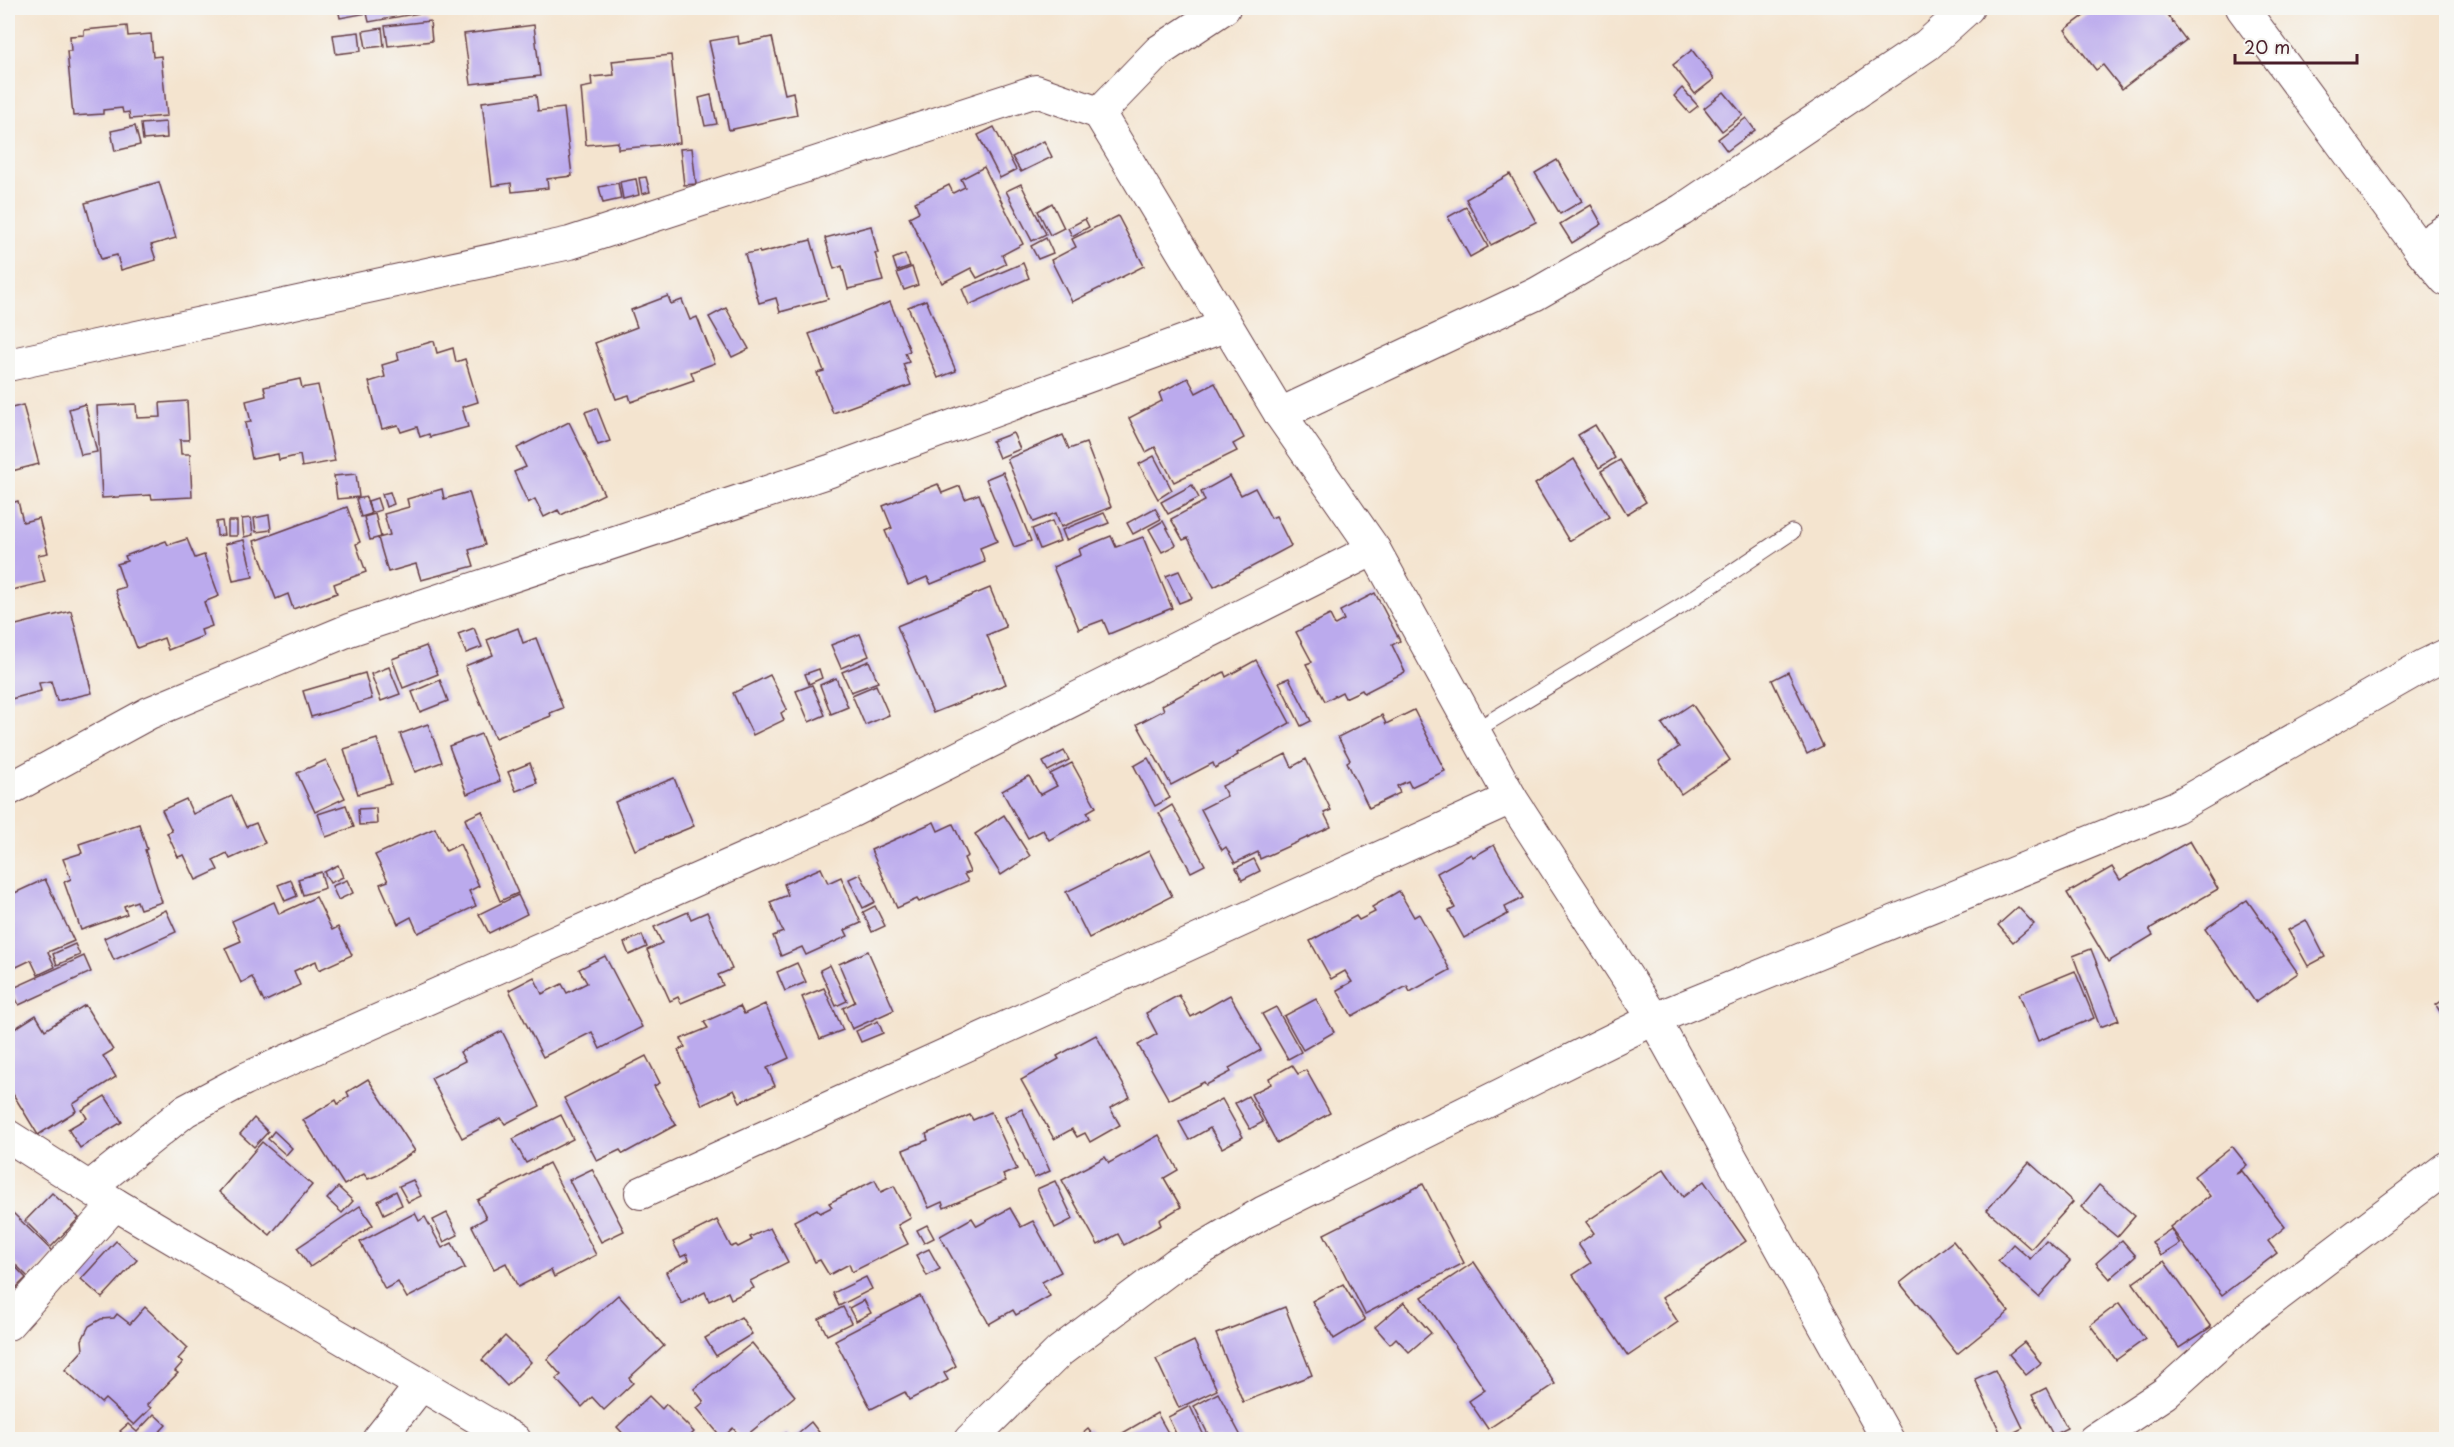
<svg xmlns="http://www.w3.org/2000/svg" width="2454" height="1447" font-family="'Playpen Sans',sans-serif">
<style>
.building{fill:#bbaaed}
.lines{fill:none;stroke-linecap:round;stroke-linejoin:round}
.service-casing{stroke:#643d44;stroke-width:17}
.minor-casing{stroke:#643d44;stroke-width:34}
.service{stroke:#fff;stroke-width:15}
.minor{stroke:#fff;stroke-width:32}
</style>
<rect width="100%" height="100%" fill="#f6f6f2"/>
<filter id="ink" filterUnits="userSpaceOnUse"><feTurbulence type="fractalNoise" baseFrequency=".0167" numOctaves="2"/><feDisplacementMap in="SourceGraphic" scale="12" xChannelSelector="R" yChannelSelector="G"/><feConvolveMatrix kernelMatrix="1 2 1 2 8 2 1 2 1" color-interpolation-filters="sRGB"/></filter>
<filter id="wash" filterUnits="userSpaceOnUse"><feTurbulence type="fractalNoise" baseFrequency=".008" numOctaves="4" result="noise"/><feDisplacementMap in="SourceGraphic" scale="24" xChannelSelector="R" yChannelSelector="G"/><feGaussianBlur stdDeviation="1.35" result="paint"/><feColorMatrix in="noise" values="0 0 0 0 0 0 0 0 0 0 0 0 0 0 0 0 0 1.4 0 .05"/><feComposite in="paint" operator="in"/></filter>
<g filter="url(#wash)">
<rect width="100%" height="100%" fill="#f4e4cf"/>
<g id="blocks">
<!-- building -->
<g class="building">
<polygon points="338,8 430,8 431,11 369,22 367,13 340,18"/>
<polygon points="2086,8 2162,8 2186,40 2122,89 2103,65 2096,70 2065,30 2089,12"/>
<polygon points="430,21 432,41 388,46 385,26"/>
<polygon points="534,25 540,76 471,84 464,34"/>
<polygon points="127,26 128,36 151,34 153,57 161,56 167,116 130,119 129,112 123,113 122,108 103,110 103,114 73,116 67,51 71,51 70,36 84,35 84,30"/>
<polygon points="382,28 384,46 366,48 363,31"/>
<polygon points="359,32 361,51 336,54 333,35"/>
<polygon points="738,36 739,44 772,37 785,94 793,92 797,115 729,130 709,41"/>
<polygon points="1692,50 1714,79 1695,94 1673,65"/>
<polygon points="671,55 680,143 618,149 618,142 586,145 581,88 592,86 591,77 614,75 612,61"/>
<polygon points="1682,88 1698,106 1689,113 1674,96"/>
<polygon points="1724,92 1743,115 1722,131 1704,108"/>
<polygon points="536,95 538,111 564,108 572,176 547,179 548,188 512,192 511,183 492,186 482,102"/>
<polygon points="711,95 717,124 705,126 699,98"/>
<polygon points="1746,118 1755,130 1727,151 1718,139"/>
<polygon points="166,122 167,138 143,140 141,124"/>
<polygon points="135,126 140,145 115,151 111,131"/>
<polygon points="994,127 1016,170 1000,178 978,135"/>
<polygon points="1044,141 1052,157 1021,172 1012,157"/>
<polygon points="692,148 696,184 684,185 680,149"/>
<polygon points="1557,160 1582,201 1560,214 1535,173"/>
<polygon points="984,167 1023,244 1002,255 1006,264 977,278 971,268 942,283 909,217 919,212 915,202 949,185 953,193 965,187 961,179"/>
<polygon points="1510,174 1536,222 1491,245 1466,199"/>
<polygon points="646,177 650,192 642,194 639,178"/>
<polygon points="636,179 639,195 623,199 620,182"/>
<polygon points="159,182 176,238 151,245 156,260 121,270 117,255 101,259 85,203"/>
<polygon points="618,183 621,199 603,203 599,187"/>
<polygon points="1021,184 1046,234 1032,241 1006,191"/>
<polygon points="1052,203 1064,228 1050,235 1038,211"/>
<polygon points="1591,205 1602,224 1572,243 1560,224"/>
<polygon points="1466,207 1488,247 1470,257 1448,217"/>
<polygon points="1118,216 1144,266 1072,302 1051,260 1076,247 1072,239"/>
<polygon points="1085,219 1089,227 1072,236 1068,228"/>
<polygon points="871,226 878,253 875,253 883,281 848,289 842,266 834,269 825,238"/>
<polygon points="1046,238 1053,253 1038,259 1031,246"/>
<polygon points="811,240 828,299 780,312 776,298 759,303 745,254 759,251 760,253"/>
<polygon points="905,254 910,266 897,271 893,259"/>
<polygon points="1023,263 1029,278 969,305 962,289"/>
<polygon points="912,267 918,285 904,290 897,273"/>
<polygon points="668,296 671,304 682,300 690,320 697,317 715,363 691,372 694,380 631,402 629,395 616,399 595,343 637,327 631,310"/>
<polygon points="926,300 956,371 938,378 908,307"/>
<polygon points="890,302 910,351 905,353 909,362 903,364 911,385 833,413 817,373 824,371 809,334"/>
<polygon points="726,308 749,349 732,357 709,317"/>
<polygon points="434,341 437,353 453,348 456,362 465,359 478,402 462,407 468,427 430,437 429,434 420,437 417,427 401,432 398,425 382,429 369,382 385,377 382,365 399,360 397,352"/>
<polygon points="1188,378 1196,393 1215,383 1244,438 1233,444 1237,451 1174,482 1155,447 1146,452 1129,418 1162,401 1159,393"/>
<polygon points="300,379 302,388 318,385 335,461 302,467 300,455 279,460 278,454 252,459 245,423 251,422 246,401 266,396 264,387"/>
<polygon points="187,401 189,440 180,440 181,454 190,454 192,497 152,499 151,495 102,498 97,406 136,404 137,418 161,417 160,403"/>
<polygon points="85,404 97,452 81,455 69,409"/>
<polygon points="23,405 39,464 8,472 8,409"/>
<polygon points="597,408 610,441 598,445 585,412"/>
<polygon points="569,422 604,494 561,515 558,510 544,517 535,499 528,503 514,472 526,467 517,448"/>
<polygon points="1595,425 1615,458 1599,468 1578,435"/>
<polygon points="1013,433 1020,449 999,458 992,441"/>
<polygon points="1063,435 1069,449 1086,443 1111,507 1061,527 1056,513 1033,522 1007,459"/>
<polygon points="1154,456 1172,490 1158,499 1139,464"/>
<polygon points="1574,459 1609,517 1569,541 1535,484"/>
<polygon points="1620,460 1646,502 1627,514 1601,471"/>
<polygon points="1003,472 1031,541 1014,547 986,479"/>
<polygon points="356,474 359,497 337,499 334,476"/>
<polygon points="1230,476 1241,495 1255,488 1271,518 1276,516 1291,546 1214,587 1188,538 1183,540 1171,519 1205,501 1201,492"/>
<polygon points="938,484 942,493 960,486 965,499 979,494 997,541 980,548 985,562 931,584 927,577 908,585 885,531 892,528 883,506"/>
<polygon points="1192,485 1199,498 1168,514 1161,502"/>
<polygon points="442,489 444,499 469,492 485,545 469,550 474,566 421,580 416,564 388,572 378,538 390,535 384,514 409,507 407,499"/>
<polygon points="390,492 394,504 386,507 382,494"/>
<polygon points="366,497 371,514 361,517 356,499"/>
<polygon points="377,498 381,510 371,513 368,501"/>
<polygon points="18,501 23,522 39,518 48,553 38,555 45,582 8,591 8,504"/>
<polygon points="347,507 360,542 356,544 366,572 334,584 337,593 293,609 288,594 276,599 254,541"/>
<polygon points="1155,508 1161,519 1133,534 1127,523"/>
<polygon points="1104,513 1109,523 1066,540 1062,530"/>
<polygon points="375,514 381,537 370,540 364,517"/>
<polygon points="269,515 271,530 256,532 254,518"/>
<polygon points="251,518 253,535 244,537 242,519"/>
<polygon points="222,521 224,535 217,536 216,522"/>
<rect x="228" y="521" width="9" height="15"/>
<polygon points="1052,521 1060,541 1040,549 1032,529"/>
<polygon points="1163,521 1176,545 1162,552 1149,529"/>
<polygon points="1111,536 1116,547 1143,537 1172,608 1109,634 1103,620 1079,629 1053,567 1081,555 1079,549"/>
<polygon points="187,539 195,558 204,555 219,596 204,602 212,626 201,630 203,636 168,650 164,638 137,648 115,590 125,587 117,564 127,561 125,556 166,541 168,545"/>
<polygon points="244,540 253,577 233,581 225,544"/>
<polygon points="1179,571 1192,598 1179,603 1166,576"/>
<polygon points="990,588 1006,627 987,635 1006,684 933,713 897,626"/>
<polygon points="1375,593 1400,641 1392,645 1405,672 1364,693 1362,690 1345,698 1342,692 1325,701 1306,664 1312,662 1296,632 1330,615 1335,625 1344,620 1340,611"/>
<polygon points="71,611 92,693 57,701 51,681 39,683 41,691 11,699 8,687 8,627"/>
<polygon points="474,628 482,647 466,653 458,634"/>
<polygon points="518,628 523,643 536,638 563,708 550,713 551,716 495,738 465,666 493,655 487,640"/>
<polygon points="860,634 869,656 841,668 831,645"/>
<polygon points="426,646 438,674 403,688 392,659"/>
<polygon points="1256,660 1290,723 1237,753 1238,755 1215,768 1213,763 1171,785 1137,724 1164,710 1162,705 1224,672 1226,677"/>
<polygon points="869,661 878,682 851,692 842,672"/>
<polygon points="389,667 400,694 381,701 371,674"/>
<polygon points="819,669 822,678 809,684 805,674"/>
<polygon points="1788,672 1823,746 1807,754 1772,680"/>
<polygon points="365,673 372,699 311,717 303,691"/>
<polygon points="770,675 787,709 781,713 784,720 753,735 733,693"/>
<polygon points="836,678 848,707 831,714 820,685"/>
<polygon points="1289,678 1311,721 1301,726 1279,682"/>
<polygon points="440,680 448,701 420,712 412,692"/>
<polygon points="812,685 825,715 809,722 796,691"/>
<polygon points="876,685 889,715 865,725 852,695"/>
<polygon points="1692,704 1730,760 1681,794 1659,761 1679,747 1662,724"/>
<polygon points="1414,710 1445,771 1411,787 1408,781 1397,786 1400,793 1369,808 1347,762 1350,760 1338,737 1382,715 1386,724"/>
<polygon points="428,724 442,762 415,772 400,734"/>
<polygon points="481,734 500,781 467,794 449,746"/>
<polygon points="377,739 391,784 358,794 344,749"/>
<polygon points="1064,751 1069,760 1048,771 1043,762"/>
<polygon points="1286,754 1292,767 1306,759 1331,810 1324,813 1331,827 1260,859 1258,852 1235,863 1226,847 1222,850 1201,809 1227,796 1222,786"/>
<polygon points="1148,758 1170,798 1155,806 1134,766"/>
<polygon points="326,760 345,798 315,812 297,773"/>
<polygon points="530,763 537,783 516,791 508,772"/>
<polygon points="1072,763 1096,807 1087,812 1090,818 1049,840 1043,830 1028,838 1002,791 1029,776 1040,795 1057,786 1050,774"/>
<polygon points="674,778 694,826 635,850 615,802"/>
<polygon points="232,796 246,827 256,823 265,843 230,859 227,853 213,860 218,870 196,880 184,855 178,857 167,833 172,831 162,810 186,799 193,814"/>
<polygon points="346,805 354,827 326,837 318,814"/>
<polygon points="1172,805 1205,865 1191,872 1159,813"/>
<polygon points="376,808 377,824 359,825 358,809"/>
<polygon points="482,811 518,893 500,901 465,819"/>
<polygon points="1004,815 1030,856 1001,875 975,834"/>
<polygon points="934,822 938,831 953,824 968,856 964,858 970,872 964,874 968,881 919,902 917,899 897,908 871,850"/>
<polygon points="139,824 147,849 145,850 162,902 140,909 137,901 124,906 127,914 81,930 64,882 71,879 63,859 82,853 79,844"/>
<polygon points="435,828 446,851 460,844 479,886 469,891 476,906 418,933 411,917 398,924 380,884 388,881 375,855"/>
<polygon points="2190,841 2218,889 2149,929 2153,935 2108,962 2067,893 2112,867 2120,880"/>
<polygon points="1494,845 1523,898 1505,907 1508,914 1464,938 1449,911 1455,908 1437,873 1471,854 1473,857"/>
<polygon points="1149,851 1172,896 1089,938 1066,892"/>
<polygon points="1254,859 1260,871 1242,880 1236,868"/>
<polygon points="338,865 343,877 330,883 324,872"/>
<polygon points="821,868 828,883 841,877 861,923 845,930 848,936 806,955 802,947 781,956 773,936 783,932 770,902 788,895 784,884"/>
<polygon points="321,872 325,888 303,895 298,879"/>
<polygon points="860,874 875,902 863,908 849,879"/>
<polygon points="45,879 74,941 48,952 55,967 38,975 31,960 8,971 8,896"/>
<polygon points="291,880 297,896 285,901 278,885"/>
<polygon points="347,880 353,893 338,900 332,886"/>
<polygon points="1399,891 1414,917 1419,914 1450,970 1410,992 1407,986 1352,1016 1337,990 1352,982 1345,971 1331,979 1310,941 1356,916 1359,920 1375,912 1372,907"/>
<polygon points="518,895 527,914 489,933 479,914"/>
<polygon points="316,897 332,930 338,927 352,955 319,970 316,961 294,971 300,985 264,1002 252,977 241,983 225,948 241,941 232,921 274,902 279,914"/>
<polygon points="2247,900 2298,973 2255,1002 2205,929"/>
<polygon points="875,906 885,926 872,932 863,912"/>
<polygon points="2018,907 2034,924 2013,942 1998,925"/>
<polygon points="166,910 176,932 114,960 104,938"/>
<polygon points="688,912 691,919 707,912 732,969 718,975 723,985 681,1003 678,997 670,1001 647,950 662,943 654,927"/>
<polygon points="2306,920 2325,957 2308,966 2288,930"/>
<polygon points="642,935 647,947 629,955 624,943"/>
<polygon points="75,944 80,955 57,965 53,954"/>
<polygon points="2091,949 2119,1020 2100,1027 2073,956"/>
<polygon points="868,951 894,1010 852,1029 843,1008 855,1002 839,964"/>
<polygon points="84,956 91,972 19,1005 11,989"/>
<polygon points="605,956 642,1027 600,1049 592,1032 543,1057 509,990 534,977 542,994 562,984 567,993 587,983 579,969"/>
<polygon points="797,963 806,982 785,991 777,972"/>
<polygon points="830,965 847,1001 836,1006 820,970"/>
<polygon points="2075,971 2094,1018 2038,1041 2019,994"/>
<polygon points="824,988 843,1030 820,1039 802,997"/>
<polygon points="1179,995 1191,1017 1230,995 1261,1050 1229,1068 1231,1072 1206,1085 1204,1082 1169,1100 1138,1045 1157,1034 1146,1013"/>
<polygon points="2446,998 2446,1022 2436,1005"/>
<polygon points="1316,999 1334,1032 1303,1050 1284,1016"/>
<polygon points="765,1004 789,1058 767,1068 775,1086 740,1102 734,1090 702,1105 678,1050 685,1047 681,1039 708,1028 704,1022 740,1006 744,1014"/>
<polygon points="85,1005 113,1050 103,1056 116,1077 73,1104 76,1111 38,1135 8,1086 8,1033 36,1015 45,1030"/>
<polygon points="1276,1007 1301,1052 1288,1059 1262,1014"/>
<polygon points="878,1021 883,1033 861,1042 856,1031"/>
<polygon points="502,1031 540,1106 505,1124 501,1118 462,1138 431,1078 465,1061 460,1052"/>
<polygon points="1096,1035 1130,1097 1110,1108 1120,1125 1090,1142 1085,1133 1077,1137 1072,1129 1054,1139 1021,1080 1059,1059 1057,1056"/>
<polygon points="646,1056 660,1083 654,1086 676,1125 623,1154 620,1150 597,1161 564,1098"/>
<polygon points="1292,1065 1298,1074 1306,1070 1330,1113 1277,1143 1251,1094 1271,1084 1269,1078"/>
<polygon points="368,1079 415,1151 378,1175 368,1179 364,1174 344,1185 303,1120 336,1100 338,1104 349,1096 347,1092"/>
<polygon points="105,1096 122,1122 80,1148 68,1129 87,1118 82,1110"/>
<polygon points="1248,1096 1263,1122 1250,1129 1235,1103"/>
<polygon points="1222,1099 1243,1137 1222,1148 1210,1128 1189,1140 1179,1122"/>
<polygon points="1022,1109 1050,1171 1034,1178 1005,1117"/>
<polygon points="991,1112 1017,1169 1003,1175 1006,1181 944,1208 942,1202 929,1208 903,1150 928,1140 926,1134 970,1115 973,1120"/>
<polygon points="561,1115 573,1139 526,1163 513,1139"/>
<polygon points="254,1118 268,1132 254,1147 240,1134"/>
<polygon points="274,1131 292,1148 286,1155 268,1139"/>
<polygon points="1159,1135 1178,1170 1164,1178 1181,1207 1159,1220 1161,1225 1124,1245 1118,1234 1098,1245 1062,1180 1105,1157 1109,1163"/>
<polygon points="262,1142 312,1185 270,1235 219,1192"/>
<polygon points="2232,1146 2247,1165 2236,1174 2242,1171 2285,1227 2268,1241 2277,1253 2222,1295 2170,1227 2210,1196 2194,1176"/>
<polygon points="2029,1162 2073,1202 2031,1249 1987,1210"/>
<polygon points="549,1163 596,1255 554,1277 551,1270 518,1287 506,1263 494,1269 472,1226 486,1218 477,1200"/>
<polygon points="592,1169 624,1231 601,1242 569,1180"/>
<polygon points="1664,1169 1683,1197 1704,1181 1746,1241 1662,1298 1678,1322 1628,1356 1573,1275 1591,1263 1578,1244 1594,1233 1586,1222"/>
<polygon points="413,1180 421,1196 408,1202 399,1186"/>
<polygon points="875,1180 881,1192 894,1186 911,1218 898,1225 908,1244 852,1272 849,1264 829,1275 820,1260 815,1262 794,1221 817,1209 820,1213 832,1207 829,1203"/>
<polygon points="1055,1181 1073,1219 1055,1228 1037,1189"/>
<polygon points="1423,1184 1464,1263 1365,1314 1324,1234"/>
<polygon points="2099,1185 2135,1216 2117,1237 2081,1207"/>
<polygon points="338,1187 353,1201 342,1213 327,1199"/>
<polygon points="396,1191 402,1205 384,1214 378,1201"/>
<polygon points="52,1193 79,1218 51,1247 25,1221"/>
<polygon points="360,1206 373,1225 310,1267 297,1248"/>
<polygon points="1010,1208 1021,1227 1033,1221 1061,1272 1042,1282 1050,1296 1016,1315 1013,1310 989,1324 940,1236 972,1218 977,1226"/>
<polygon points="13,1213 53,1252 28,1277 8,1257 8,1218"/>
<polygon points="415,1213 419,1221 425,1217 442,1248 452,1243 465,1268 407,1298 398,1282 385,1289 360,1242"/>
<polygon points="447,1213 458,1235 444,1242 433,1220"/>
<polygon points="717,1220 731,1247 736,1245 738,1247 752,1240 750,1237 770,1228 788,1262 750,1281 754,1288 731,1299 728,1292 709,1301 705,1292 682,1304 666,1272 689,1260 687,1254 681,1257 673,1242"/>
<polygon points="927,1225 934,1238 924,1243 917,1230"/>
<polygon points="2171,1229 2180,1244 2161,1256 2152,1242"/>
<polygon points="2122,1240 2136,1256 2110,1279 2096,1263"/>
<polygon points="116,1241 137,1260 102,1298 81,1279"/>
<polygon points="1953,1241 2009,1312 1957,1354 1900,1283"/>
<polygon points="2046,1241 2070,1261 2039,1297 1998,1261 2013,1244 2030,1259"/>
<polygon points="929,1249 940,1269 927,1276 916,1255"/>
<polygon points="8,1259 26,1278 11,1293 8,1289"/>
<polygon points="2164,1261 2211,1327 2179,1348 2133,1283"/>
<polygon points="1474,1262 1555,1384 1488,1429 1469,1401 1485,1390 1422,1297"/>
<polygon points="866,1277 872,1289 839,1306 833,1293"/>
<polygon points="1343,1284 1365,1320 1334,1339 1312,1301"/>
<polygon points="618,1295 664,1346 629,1378 633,1383 604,1410 592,1397 582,1407 556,1379 561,1375 547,1359"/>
<polygon points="920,1296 956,1366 944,1373 948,1380 909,1400 905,1392 871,1409 835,1340"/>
<polygon points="864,1300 871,1313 856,1321 849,1308"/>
<polygon points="1404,1302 1431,1333 1409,1352 1396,1338 1390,1344 1375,1327"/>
<polygon points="2119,1303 2145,1339 2116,1360 2090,1325"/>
<polygon points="145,1307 188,1348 178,1359 183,1362 175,1371 178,1373 147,1405 151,1408 134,1425 105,1399 101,1403 65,1370 83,1350 82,1340 89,1326 101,1319 114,1318 117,1314 130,1324"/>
<polygon points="843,1307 851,1323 827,1335 819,1319"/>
<polygon points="1285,1307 1312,1375 1243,1402 1216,1334"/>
<polygon points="741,1317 752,1334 716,1356 705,1338"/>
<polygon points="505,1336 531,1362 507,1386 482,1360"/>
<polygon points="1194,1341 1217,1390 1179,1408 1156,1359"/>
<polygon points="2024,1342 2041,1363 2026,1375 2009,1354"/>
<polygon points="752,1343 795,1396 742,1439 733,1428 722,1438 697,1408 704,1402 694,1389"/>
<polygon points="1995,1370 2023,1428 2003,1438 1975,1379"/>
<polygon points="2046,1388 2067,1428 2053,1435 2032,1395"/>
<polygon points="1218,1393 1243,1440 1211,1440 1194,1406"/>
<polygon points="649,1396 662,1409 666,1404 694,1432 686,1440 629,1440 617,1427"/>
<polygon points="1190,1406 1206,1440 1179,1440 1168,1417"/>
<polygon points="1157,1413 1172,1440 1124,1440 1121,1434"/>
<polygon points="154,1414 166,1425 152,1440 129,1440 120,1431 128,1424 137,1432"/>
<polygon points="811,1422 825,1440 777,1440 786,1433 791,1439"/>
<polygon points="1088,1429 1097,1440 1075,1440"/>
</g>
</g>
</g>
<g filter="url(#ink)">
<use href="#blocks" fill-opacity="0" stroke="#643d44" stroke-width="1.5"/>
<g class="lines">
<!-- service casing -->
<g class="service-casing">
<polyline id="service" points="1474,731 1683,605 1792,532"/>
</g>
<!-- minor casing -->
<g class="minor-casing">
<g id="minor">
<polyline points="2242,8 2419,248 2446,280"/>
<polyline points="1099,113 1280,414 1374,549 1511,798 1654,1019 1888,1440"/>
<polyline points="2419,248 2446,230"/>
<polyline points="8,365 570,243 1036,91 1099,113 1159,51 1224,8"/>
<polyline points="1280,414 1536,294 1682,210 1927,45 1968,8"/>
<polyline points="8,790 149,713 349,630 830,471 1225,326"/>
<polyline points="8,1136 115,1204 515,1440"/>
<polyline points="90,1187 185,1111 245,1079 850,812 1374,549"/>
<polyline points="641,1193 1511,798"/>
<polyline points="8,1324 115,1204"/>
<polyline points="378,1440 421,1385"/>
<polyline points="970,1440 1060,1351 1176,1264 1264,1212 1654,1019 2176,807 2425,665 2446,655"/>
<polyline points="2094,1440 2165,1393 2248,1318 2446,1168"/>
</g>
</g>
<!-- service -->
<use href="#service" class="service"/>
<!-- minor -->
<use href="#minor" class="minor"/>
</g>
</g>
<!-- margin -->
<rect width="2454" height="1447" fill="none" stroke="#f6f6f2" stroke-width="30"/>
<!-- scale -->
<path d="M2235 54v9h122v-9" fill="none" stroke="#4a1f2b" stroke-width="3"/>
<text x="2244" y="54" font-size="18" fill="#4a1f2b" stroke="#f6f6f2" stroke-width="4.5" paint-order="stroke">20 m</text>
</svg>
